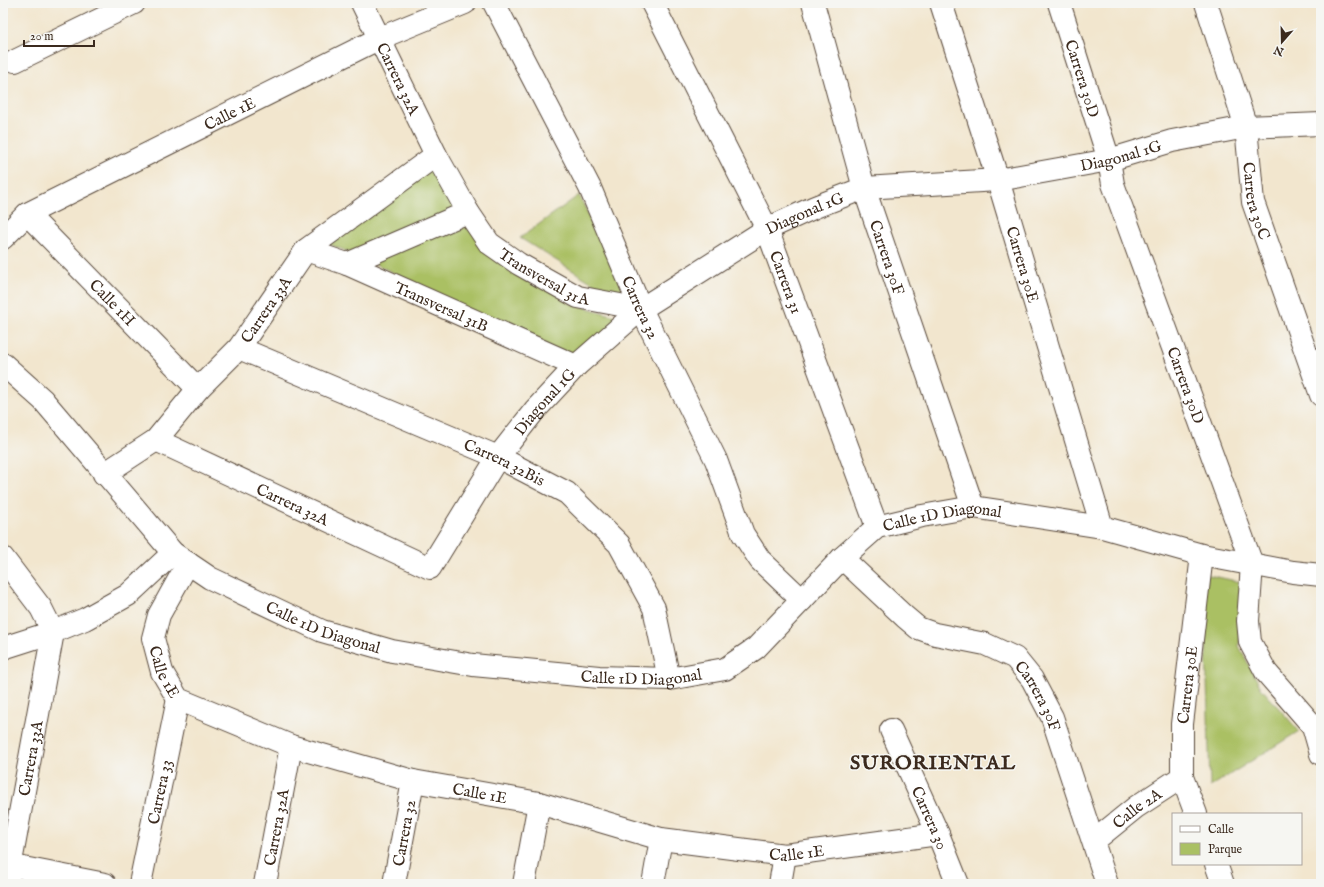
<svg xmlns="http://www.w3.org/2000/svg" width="1324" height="887" font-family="'IM FELL English',serif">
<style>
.green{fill:#aac064;stroke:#727541}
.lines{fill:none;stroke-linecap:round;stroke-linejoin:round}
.street-casing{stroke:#564638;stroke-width:24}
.street{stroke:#fff;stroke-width:22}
.labels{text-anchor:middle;stroke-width:3;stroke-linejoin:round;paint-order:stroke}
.street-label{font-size:16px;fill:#3b2a1e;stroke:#f6f6f2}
.district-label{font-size:20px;font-weight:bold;letter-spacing:1px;fill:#3b2a1e;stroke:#f6f6f2}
</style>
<rect width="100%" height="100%" fill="#f6f6f2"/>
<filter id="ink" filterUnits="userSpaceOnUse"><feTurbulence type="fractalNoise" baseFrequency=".025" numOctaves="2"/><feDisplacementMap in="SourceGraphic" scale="8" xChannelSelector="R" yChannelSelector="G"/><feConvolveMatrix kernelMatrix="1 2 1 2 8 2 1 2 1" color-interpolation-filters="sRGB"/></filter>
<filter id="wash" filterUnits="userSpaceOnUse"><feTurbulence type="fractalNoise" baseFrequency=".012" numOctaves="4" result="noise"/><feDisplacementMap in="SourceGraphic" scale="16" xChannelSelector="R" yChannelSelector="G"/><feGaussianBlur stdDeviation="0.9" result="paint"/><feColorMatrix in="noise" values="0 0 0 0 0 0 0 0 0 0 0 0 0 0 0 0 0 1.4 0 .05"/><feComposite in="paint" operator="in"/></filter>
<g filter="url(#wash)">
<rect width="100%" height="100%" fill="#f2e6ce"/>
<!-- green -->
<g class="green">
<polygon points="433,165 485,249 570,303 628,320 580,364 361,257 326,243"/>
<polygon points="579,195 633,308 520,238"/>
<polygon points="1204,574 1245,583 1239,646 1261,688 1299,731 1210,787"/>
</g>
</g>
<g filter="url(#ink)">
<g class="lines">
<!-- street casing -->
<g class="street-casing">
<g id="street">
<path id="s1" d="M362 3 436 155 468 212 489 243 519 264 578 297 641 309"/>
<path id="s2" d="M494 3 590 188 641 309 716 460 743 534 760 560 802 600"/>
<path id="s3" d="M652 3 767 229 877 527"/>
<path id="s4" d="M813 3 864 188 973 507"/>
<path id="s5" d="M941 3 998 180 1102 527"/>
<path id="s6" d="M1059 3 1109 160 1113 184 1252 564 1248 621 1250 642 1266 672 1313 726 1321 754"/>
<path id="s7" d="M1206 3 1246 127 1253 202 1321 395"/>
<polyline points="15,61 134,3"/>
<path id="s8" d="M27 214 198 389"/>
<path id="s9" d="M3 238 27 214 380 38 465 3"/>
<path id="s10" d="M306 250 347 264 576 366"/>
<polyline points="347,264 468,212"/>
<path id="s11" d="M239 348 498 457 567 493 619 544 654 608 669 679"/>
<path id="s12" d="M3 364 43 400 173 553 210 578 322 631 392 651 473 665 599 677 669 679 725 669 756 648 842 558 877 527 922 516 973 507 1102 527 1202 555 1293 572 1321 575"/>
<path id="s13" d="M156 440 430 568 498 457 535 410 576 366 641 309 767 229 815 207 864 188 998 180 1109 160 1172 141 1246 127 1321 124"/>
<path id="s14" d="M104 474 156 440 198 389 239 348 306 250 436 155"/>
<polyline points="3,558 41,608 53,632"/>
<path id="s15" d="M842 558 905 617 918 628 935 634 985 644 1015 658 1032 679 1052 717 1107 884"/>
<path id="s16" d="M188 563 159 615 153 638 162 672 178 699 291 746 413 781 539 803 661 839 785 855 938 834"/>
<polyline points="3,648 53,632 85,619 128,595 173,553"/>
<path id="s17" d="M891 730 938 834 958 884"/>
<path id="s18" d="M1196 814 1182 777V724L1202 555"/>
<path id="s19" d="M1094 841 1136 807 1182 777"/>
<polyline points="3,864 105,884"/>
<polyline points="1216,864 1223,884"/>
<path id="s20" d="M7 884 53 632"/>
<path id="s21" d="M140 884 178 699"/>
<path id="s22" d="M265 884 291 746"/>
<path id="s23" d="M394 884 413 781"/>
<polyline points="524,884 539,803"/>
<polyline points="653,884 661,839"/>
<polyline points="780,884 785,855"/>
</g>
</g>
<!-- street -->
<use href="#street" class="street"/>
</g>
</g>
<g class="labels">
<!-- street labels -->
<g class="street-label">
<text dy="6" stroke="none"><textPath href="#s6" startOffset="79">Carrera 30D</textPath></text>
<text dy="6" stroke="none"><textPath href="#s1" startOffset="84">Carrera 32A</textPath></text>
<text dy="6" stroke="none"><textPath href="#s9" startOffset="260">Calle 1E</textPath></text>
<text dy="6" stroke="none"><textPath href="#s13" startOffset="1153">Diagonal 1G</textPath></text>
<text dy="6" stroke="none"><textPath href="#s7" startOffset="205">Carrera 30C</textPath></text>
<text dy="6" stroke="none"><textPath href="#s13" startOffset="829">Diagonal 1G</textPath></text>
<text dy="6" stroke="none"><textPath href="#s4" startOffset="265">Carrera 30F</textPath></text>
<text dy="6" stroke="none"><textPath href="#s5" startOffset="274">Carrera 30E</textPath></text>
<text dy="6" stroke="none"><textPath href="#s1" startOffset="337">Transversal 31A</textPath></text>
<text dy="6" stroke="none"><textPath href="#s3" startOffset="310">Carrera 31</textPath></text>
<text dy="6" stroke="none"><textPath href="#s8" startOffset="123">Calle 1H</textPath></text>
<text dy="6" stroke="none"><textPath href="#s10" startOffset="147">Transversal 31B</textPath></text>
<text dy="6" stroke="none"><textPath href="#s2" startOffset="338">Carrera 32</textPath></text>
<text dy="6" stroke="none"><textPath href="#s14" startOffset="233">Carrera 33A</textPath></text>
<text dy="6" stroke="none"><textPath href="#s6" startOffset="403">Carrera 30D</textPath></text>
<text dy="6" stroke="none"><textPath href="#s13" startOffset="505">Diagonal 1G</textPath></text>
<text dy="6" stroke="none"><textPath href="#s11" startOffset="289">Carrera 32Bis</textPath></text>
<text dy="6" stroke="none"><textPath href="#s13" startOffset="151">Carrera 32A</textPath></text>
<text dy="6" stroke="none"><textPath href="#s12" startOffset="1107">Calle 1D Diagonal</textPath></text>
<text dy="6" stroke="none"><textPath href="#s12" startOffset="423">Calle 1D Diagonal</textPath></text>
<text dy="6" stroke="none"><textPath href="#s16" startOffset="119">Calle 1E</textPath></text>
<text dy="6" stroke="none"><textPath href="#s12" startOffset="747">Calle 1D Diagonal</textPath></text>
<text dy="6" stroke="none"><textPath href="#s18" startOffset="132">Carrera 30E</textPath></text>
<text dy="6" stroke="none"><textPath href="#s15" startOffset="250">Carrera 30F</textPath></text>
<text dy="6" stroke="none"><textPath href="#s20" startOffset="128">Carrera 33A</textPath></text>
<text dy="6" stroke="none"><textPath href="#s21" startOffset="94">Carrera 33</textPath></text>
<text dy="6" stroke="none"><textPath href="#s16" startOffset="467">Calle 1E</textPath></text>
<text dy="6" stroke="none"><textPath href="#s19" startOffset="54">Calle 2A</textPath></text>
<text dy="6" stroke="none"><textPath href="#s17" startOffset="96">Carrera 30</textPath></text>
<text dy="6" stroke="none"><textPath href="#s22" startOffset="58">Carrera 32A</textPath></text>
<text dy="6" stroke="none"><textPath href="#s23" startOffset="52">Carrera 32</textPath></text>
<text dy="6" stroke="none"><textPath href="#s16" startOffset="791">Calle 1E</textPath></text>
</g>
<!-- district labels -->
<g class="district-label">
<text x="933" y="769">SURORIENTAL</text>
</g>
</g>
<!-- margin -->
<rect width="1324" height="887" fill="none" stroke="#f6f6f2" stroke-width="16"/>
<!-- legend -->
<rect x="1172" y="813" width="130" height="52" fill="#f6f6f2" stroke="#aba49d"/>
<rect x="1180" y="826" width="20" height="6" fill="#ffffff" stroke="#aba49d"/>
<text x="1208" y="833" font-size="12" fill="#3b2a1e">Calle</text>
<rect x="1180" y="843" width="20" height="12" fill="#aac064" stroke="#aba49d"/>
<text x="1208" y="853" font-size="12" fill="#3b2a1e">Parque</text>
<!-- north arrow -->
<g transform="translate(1282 42) rotate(200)" stroke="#f6f6f2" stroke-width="3" paint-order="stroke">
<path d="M0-3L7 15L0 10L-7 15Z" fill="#3b2a1e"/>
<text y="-6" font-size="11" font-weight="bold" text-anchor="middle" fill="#3b2a1e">N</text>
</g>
<!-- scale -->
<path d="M24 40v6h70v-6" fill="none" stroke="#3b2a1e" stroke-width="2"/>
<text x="30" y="40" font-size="12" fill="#3b2a1e" stroke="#f6f6f2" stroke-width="3" paint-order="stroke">20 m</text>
</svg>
